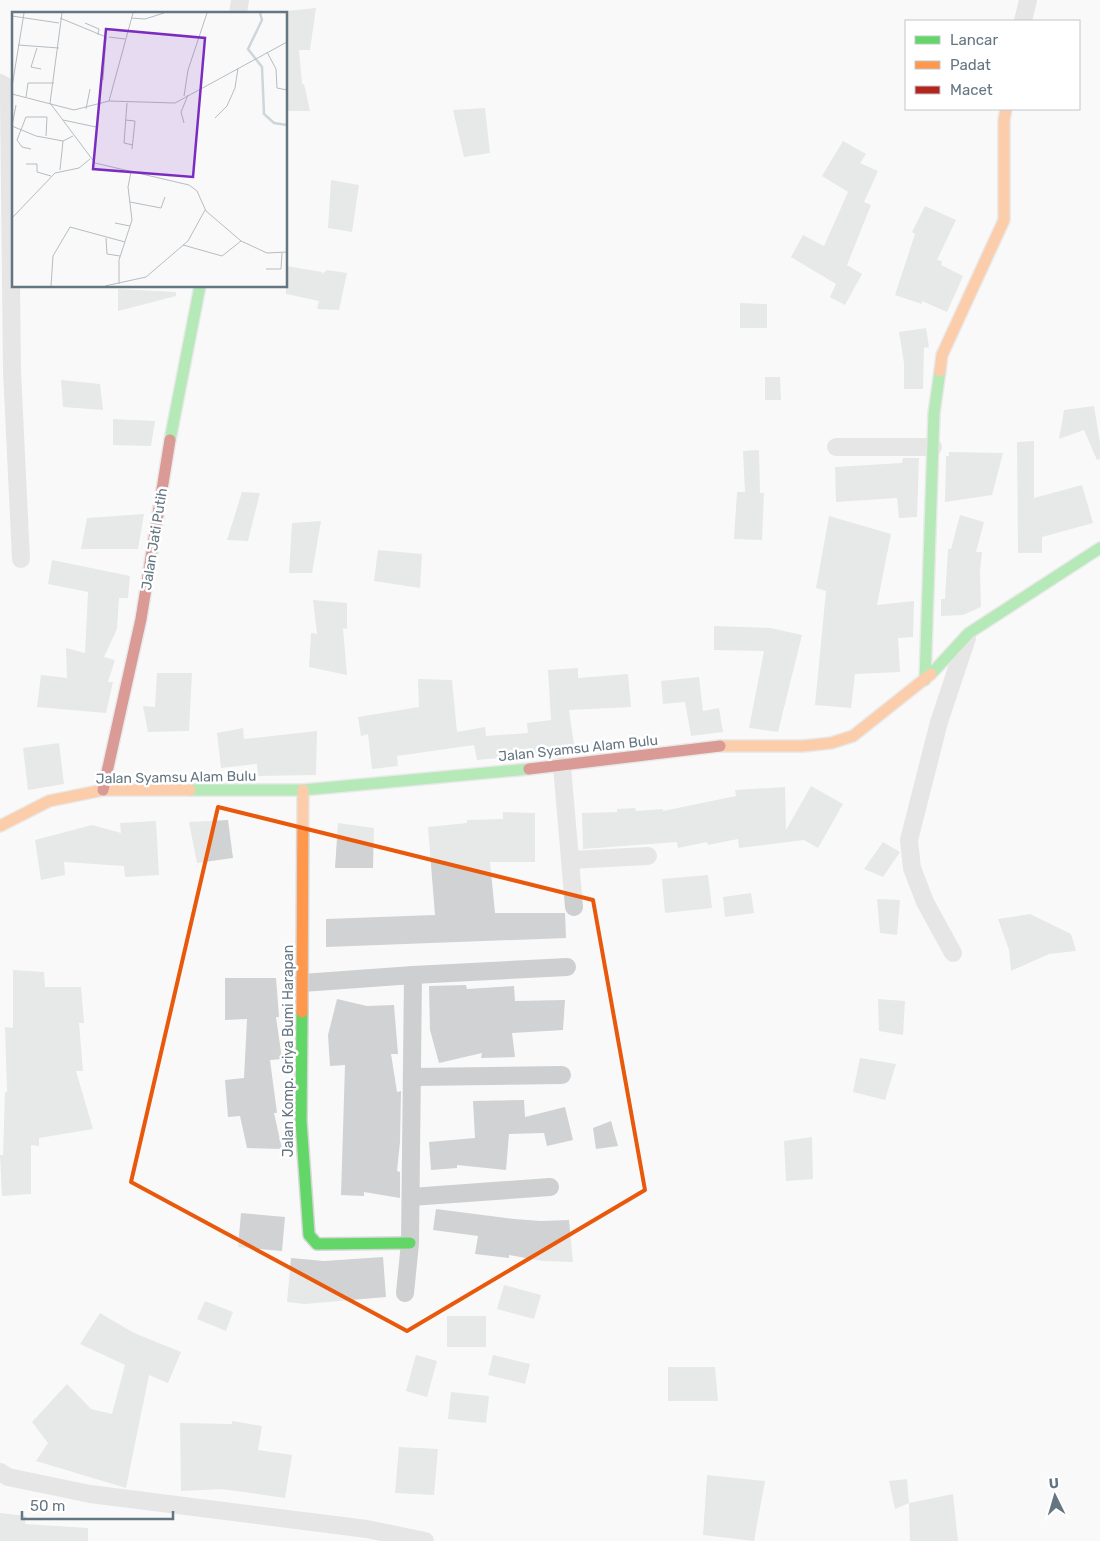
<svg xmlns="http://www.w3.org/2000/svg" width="1100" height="1541" font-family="Rubik,sans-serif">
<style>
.building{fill:#d0d2d3}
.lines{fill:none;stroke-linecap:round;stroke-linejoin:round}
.fast-casing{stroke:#d5d6d7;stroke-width:14}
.slow-casing{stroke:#d5d6d7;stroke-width:14}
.jam-casing{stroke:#d5d6d7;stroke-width:14}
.street{stroke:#cecfd0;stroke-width:18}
.fast{stroke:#63d668;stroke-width:11}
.slow{stroke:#ff974d;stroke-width:11}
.jam{stroke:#b3261e;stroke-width:11}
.marked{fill:none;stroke:#e8590c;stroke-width:4;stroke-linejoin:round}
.labels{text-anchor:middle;stroke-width:5;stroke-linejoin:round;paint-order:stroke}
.street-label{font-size:14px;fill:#657683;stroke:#fff}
.inset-river{fill:none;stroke:#ced6d9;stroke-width:2.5}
.inset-road{fill:none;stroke:#b5bdc3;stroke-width:1}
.view{fill:#7b2cbf;fill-opacity:0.15;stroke:#7b2cbf;stroke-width:2.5}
.inset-edge{fill:none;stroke:#657683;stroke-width:2.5}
</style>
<rect width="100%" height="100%" fill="#f9f9f9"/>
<!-- building -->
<g class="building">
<polygon points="316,8 310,50 299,50 302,84 304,84 310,111 286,111 286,11"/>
<polygon points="485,108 490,153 464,157 453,110"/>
<polygon points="843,141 866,154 860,163 878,171 864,202 871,205 847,265 862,274 845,305 830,297 836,284 791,257 803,235 824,246 848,192 822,176"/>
<polygon points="331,180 359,185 352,232 328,228"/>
<polygon points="925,206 956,220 937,260 942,261 941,265 963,276 947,312 922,301 922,304 895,295 915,234 912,232"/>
<polygon points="286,266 322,272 322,274 327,270 347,273 339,310 317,309 319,301 286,294"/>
<polygon points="118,289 176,292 176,296 118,311"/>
<polygon points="740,303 767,304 767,328 740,328"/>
<polygon points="926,328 929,347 924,348 923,389 904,389 904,363 899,332"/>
<polygon points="765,377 780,377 781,400 765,400"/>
<polygon points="61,380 100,384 103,410 63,407"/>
<polygon points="1094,406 1100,443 1100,459 1097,460 1084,430 1059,439 1064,410"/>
<polygon points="113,419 155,421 151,446 113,445"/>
<polygon points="1034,441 1034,498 1082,485 1093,523 1042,537 1042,553 1018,553 1017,442"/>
<polygon points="759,450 760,493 764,493 762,540 734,539 737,492 745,492 743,451"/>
<polygon points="949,452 1003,453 992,495 945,502 946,456 949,456"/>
<polygon points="903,458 919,458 917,517 899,518 897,498 836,502 835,467 902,463"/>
<polygon points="242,492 260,493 248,541 227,540"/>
<polygon points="144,514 138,549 81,549 87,518"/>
<polygon points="960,515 984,522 976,552 982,552 980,571 981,607 963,615 941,616 941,599 945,599 948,549 951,549"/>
<polygon points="829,516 891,534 877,605 914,601 913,637 898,638 900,672 855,674 851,708 815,705 826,591 816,588"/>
<polygon points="321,521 312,573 289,573 292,523"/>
<polygon points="378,550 422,554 420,588 374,581"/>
<polygon points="52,560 130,576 128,598 119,598 117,629 104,657 115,660 108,682 113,682 106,713 37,707 41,675 67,678 66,648 85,653 88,592 48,584"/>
<polygon points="313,600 347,603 347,629 343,628 347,675 309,667 311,633 317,634"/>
<polygon points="714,626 771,628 802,635 778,732 749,728 764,651 714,650"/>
<polygon points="578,668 578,678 628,674 631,707 569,710 575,751 477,760 474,745 397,756 398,766 372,769 368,734 361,736 358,717 419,707 418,679 452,680 457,732 485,727 486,736 528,733 527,723 551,720 548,670"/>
<polygon points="157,673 192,673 189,731 148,732 143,706 155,707"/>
<polygon points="699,677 703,711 719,708 723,732 691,736 685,702 663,704 661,681"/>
<polygon points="243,728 244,739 317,731 316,775 258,776 257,764 221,768 217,733"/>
<polygon points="59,743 64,784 28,790 23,748"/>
<polygon points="811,786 843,804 818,848 804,840 739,848 738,839 708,845 707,842 678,848 677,842 583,849 582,813 617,812 617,809 635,808 636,811 663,809 663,811 736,796 735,790 785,787 786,830"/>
<polygon points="503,812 535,813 535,862 490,862 495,913 565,913 566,938 326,947 326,919 435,915 428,827 467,823 467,820 503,819"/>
<polygon points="228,820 233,858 197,863 189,822"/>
<polygon points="156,821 159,875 125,877 124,866 64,862 65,875 41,880 35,840 92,825 121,833 120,823"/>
<polygon points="338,823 374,828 373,868 335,868"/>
<polygon points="883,842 900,852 883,877 864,869"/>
<polygon points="708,875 712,908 665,913 662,879"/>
<polygon points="751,893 754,913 725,917 723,897"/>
<polygon points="877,899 900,900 897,935 880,933"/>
<polygon points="1030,914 1071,934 1076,951 1049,954 1011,971 1009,950 998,919"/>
<polygon points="13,970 44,972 45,987 81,987 84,1023 79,1023 83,1071 76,1071 93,1129 39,1138 39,1146 31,1145 31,1194 2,1196 0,1155 3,1155 5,1092 7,1092 5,1027 13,1028"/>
<polygon points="225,978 276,978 279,1017 276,1017 282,1059 270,1060 277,1113 274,1113 282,1149 247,1148 240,1116 228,1117 225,1080 244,1078 247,1019 225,1020"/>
<polygon points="466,985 467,989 514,986 515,1001 565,1000 563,1030 512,1033 515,1057 481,1058 482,1053 439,1063 430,1030 429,986"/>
<polygon points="337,999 367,1006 394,1005 398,1054 391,1054 397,1092 401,1091 400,1142 397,1171 400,1172 400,1198 364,1192 364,1196 341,1195 345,1065 330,1066 328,1035"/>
<polygon points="878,999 905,1001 903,1035 879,1031"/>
<polygon points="860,1058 896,1064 885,1100 853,1092"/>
<polygon points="524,1100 525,1117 565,1107 573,1140 547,1146 544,1133 509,1134 506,1170 457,1165 457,1168 431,1170 429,1142 475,1138 473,1101"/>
<polygon points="611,1121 618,1146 596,1149 593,1128"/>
<polygon points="812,1137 813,1179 786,1181 784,1141"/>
<polygon points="436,1209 514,1219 541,1221 569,1220 573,1262 543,1261 509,1255 509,1258 475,1254 478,1236 433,1230"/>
<polygon points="241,1213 285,1217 282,1251 238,1247"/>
<polygon points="383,1257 386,1297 305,1304 287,1302 291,1258 324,1261"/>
<polygon points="504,1285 541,1295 534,1319 497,1309"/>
<polygon points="205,1301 233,1312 226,1331 197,1319"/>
<polygon points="100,1313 134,1333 181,1352 168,1383 149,1375 126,1488 36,1461 48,1443 32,1422 67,1384 91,1409 112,1414 125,1365 80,1344"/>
<rect x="447" y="1316" width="39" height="31"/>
<polygon points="416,1355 437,1361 427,1397 406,1391"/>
<polygon points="493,1355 530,1364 525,1384 488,1375"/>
<polygon points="668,1367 715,1367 718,1401 668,1401"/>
<polygon points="451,1392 489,1396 486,1423 448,1419"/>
<polygon points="232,1421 262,1426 258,1450 292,1455 285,1498 222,1489 181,1491 180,1423 232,1424"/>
<polygon points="399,1447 438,1449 434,1495 395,1493"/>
<polygon points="707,1475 765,1481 754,1541 703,1535"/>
<polygon points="907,1479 909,1503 953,1494 958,1541 910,1541 909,1503 895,1509 889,1481"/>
<polygon points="0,1513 26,1516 25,1524 88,1528 88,1541 0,1541"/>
</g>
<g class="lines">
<!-- fast casing -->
<g class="fast-casing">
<g id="fast">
<polyline points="170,440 200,286"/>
<polyline points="931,674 969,633 1100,548"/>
<polyline points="925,680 934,413 940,371"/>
<polyline points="190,790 303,790 529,769"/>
<polyline points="302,1012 301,1121 309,1235 317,1244 410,1243"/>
</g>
</g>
<!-- slow casing -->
<g class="slow-casing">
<g id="slow">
<polyline points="940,371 942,355 1004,220 1004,120 1006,109"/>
<polyline points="720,746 803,746 831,743 853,736 931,674"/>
<polyline points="0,826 49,801 103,790 190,790"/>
<polyline points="302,1012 303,790"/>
</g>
</g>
<!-- jam casing -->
<g class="jam-casing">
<g id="jam">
<polyline points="529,769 720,746"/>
<polyline points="103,790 141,619 170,440"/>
</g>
</g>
<!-- street -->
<g class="street">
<polyline points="238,14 240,0"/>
<polyline points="1023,21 1028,0"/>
<polyline points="0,83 9,88 9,100 12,371 21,559"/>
<polyline points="836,447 933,447"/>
<polyline points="562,766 574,907"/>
<polyline points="570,860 648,856"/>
<polyline points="953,953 925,902 912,868 909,840 939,722 967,638"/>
<polyline points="413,975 567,967"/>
<polyline points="302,983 413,975 410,1243 405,1293"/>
<polyline points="413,1077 562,1075"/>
<polyline points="411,1197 550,1187"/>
<polyline points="0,1472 8,1477 90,1494 367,1529 425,1541"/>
</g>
<!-- fast -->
<use href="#fast" class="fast"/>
<!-- slow -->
<use href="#slow" class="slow"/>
<!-- jam -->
<use href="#jam" class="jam"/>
</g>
<!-- marked area -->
<path d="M0 0H1100V1541H0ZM218 807 593 900 645 1190 407 1331 131 1182Z" fill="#f9f9f9" fill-opacity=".55" fill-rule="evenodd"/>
<path class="marked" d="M218 807 593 900 645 1190 407 1331 131 1182Z"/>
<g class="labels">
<!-- street labels -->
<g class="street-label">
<text transform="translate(154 539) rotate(-81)" y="5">Jalan Jati Putih</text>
<text transform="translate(578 748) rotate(-6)" y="5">Jalan Syamsu Alam Bulu</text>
<text transform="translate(176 777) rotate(-1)" y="5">Jalan Syamsu Alam Bulu</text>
<text transform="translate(288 1051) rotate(-90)" y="5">Jalan Komp. Griya Bumi Harapan</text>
</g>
</g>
<!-- overview -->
<g transform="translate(12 12)">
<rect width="275" height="275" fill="#f9f9f9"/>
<path class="inset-river" d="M248 1 250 8 236 37 250 55 252 102 262 111 275 113"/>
<path class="inset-road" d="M0 4 47 11M48 6 94 25 91 68M119 6 133 7 152 1M73 11 87 17 86 23M97 25 113 27M6 33 47 36M25 36 19 55 29 57M255 40 264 57 265 76 275 78M0 75 12 1M0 82 62 98 97 89 163 91 275 30M172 84 176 58 195 1M14 85 16 71H42M97 89 121 1M38 91 83 151 177 173 185 179 194 199 229 229 255 241 275 240M38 91 50 1M115 91 112 131 121 133M74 97 78 77M203 106 215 94 223 76 226 56M51 108 84 115M113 108 123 109 120 137M172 111 169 100 176 83M0 114 24 124 51 129M0 114 4 93M19 137 10 135 5 128 14 105H35L34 124M14 152H25V160L39 164M48 158 51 129 61 124M118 190 149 196 153 185M0 206 43 161 67 156 78 147M103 211 118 214M94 226 95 242 108 244M171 233 210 244 229 229M254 257H269L270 241M107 272V248L120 208 116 175 119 160M39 274 41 244 58 215 113 230M93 274 134 265 176 229 193 198"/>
<path class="view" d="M94 17 193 26 181 165 81 157Z"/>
<rect width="275" height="275" class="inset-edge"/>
</g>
<!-- legend -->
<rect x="905" y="20" width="175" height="90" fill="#ffffff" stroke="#c1c8cd"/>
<rect x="915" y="36" width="25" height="8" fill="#63d668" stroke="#c1c8cd"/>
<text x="950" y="45" font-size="15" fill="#657683">Lancar</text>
<rect x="915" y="61" width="25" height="8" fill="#ff974d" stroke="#c1c8cd"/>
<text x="950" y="70" font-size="15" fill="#657683">Padat</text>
<rect x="915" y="86" width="25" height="8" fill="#b3261e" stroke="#c1c8cd"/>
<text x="950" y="95" font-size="15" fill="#657683">Macet</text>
<!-- north arrow -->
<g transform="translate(1055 1496) rotate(355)" stroke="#ffffff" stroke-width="4" paint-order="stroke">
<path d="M0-4L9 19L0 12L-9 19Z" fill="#657683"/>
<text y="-8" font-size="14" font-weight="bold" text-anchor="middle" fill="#657683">U</text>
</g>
<!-- scale -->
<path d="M22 1511v8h151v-8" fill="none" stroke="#657683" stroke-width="2.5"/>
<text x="30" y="1511" font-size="15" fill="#657683" stroke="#ffffff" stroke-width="4" paint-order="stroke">50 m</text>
</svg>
